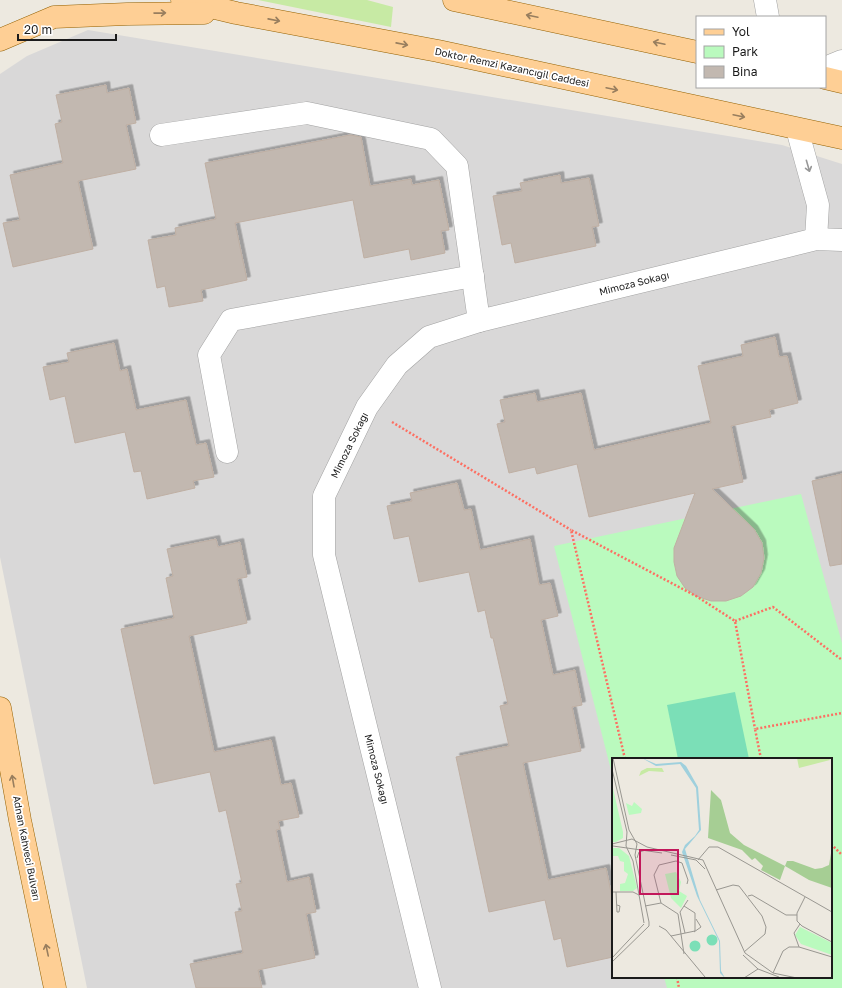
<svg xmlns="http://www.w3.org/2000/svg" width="842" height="988" font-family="'Golos Text',sans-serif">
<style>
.residential{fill:#d9d8d8;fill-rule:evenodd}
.grass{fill:#c7eaa4}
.park{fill:#bafabe}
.pitch{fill:#7bdfb7}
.building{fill:#c2b8b0;stroke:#bfafa3;filter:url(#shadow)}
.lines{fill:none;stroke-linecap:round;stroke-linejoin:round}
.minor-casing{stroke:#a2a2a2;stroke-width:23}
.major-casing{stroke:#936000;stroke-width:23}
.path{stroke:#fd6f62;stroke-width:2.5;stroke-dasharray:2 2;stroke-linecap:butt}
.minor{stroke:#fff;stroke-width:22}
.major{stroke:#fecf95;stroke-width:22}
.oneway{stroke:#987e5e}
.oneway2{stroke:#989898}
.labels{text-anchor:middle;stroke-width:3.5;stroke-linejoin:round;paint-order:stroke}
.street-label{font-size:10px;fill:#1b1b1b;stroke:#fff}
.inset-road{fill:none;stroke:#999791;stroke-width:1}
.view{fill:#c2185b;fill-opacity:0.15;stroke:#c2185b;stroke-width:2}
.inset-edge{fill:none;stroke:#1b1b1b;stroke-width:2}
</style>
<defs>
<filter id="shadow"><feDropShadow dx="3.5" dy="-3.5" stdDeviation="0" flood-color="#0004"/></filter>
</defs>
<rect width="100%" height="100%" fill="#ede9e0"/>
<!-- residential -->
<path class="residential" d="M88 30 782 145 842 164V988H87L0 557V74L27 56ZM613 759H831V977H613Z"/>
<!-- grass -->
<polygon class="grass" points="258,0 367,0 393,7 391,27"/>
<!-- park -->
<polygon class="park" points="801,494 842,643 842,988 667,988 664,977 831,977 831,759 613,759 613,778 554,546"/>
<!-- pitch -->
<polygon class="pitch" points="735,692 749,759 678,759 667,705"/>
<!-- building -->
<g class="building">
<polygon points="106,85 107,93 129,88 136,123 126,125 136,169 78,181 93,249 13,267 3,223 20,220 10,175 63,163 55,124 62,122 56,95"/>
<polygon points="350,135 361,137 370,186 411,179 412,185 439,180 449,230 441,231 445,253 411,260 409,249 364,258 353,200 235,223 247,280 201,290 203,301 169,307 165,286 157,288 148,240 176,235 175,228 216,219 205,163"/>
<polygon points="560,175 561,183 589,178 599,226 592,227 596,246 515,263 511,243 502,245 493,196 522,191 520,183"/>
<polygon points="775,337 779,357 787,356 798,403 769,410 771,417 731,426 743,482 712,489 754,529 762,543 764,558 761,573 753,587 741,596 726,601 711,601 696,596 685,588 677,576 674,562 674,548 695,493 589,517 577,464 537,474 535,467 509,473 497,424 505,422 500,400 535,393 537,402 581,393 594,450 711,423 698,366 743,356 741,345"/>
<polygon points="114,343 120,371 127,369 136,410 186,400 196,445 206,443 214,477 193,481 195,488 147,499 141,471 134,472 125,432 75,443 65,396 50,400 43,367 69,362 67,353"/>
<polygon points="842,474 842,564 830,566 812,481"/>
<polygon points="457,483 464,510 471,509 480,550 530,539 539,585 550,583 558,616 541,620 553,675 575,670 582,705 572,707 581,751 523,763 548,880 606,868 613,902 613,957 567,967 561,938 554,940 545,900 489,912 456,757 509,746 500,706 508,704 493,638 491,638 485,610 478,612 469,572 419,582 409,536 394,539 387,506 412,501 410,493"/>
<polygon points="216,539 218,547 240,542 247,577 237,579 247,623 189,636 214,752 271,740 281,785 291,783 299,817 278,821 280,829 276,830 287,882 309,877 316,912 306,914 315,958 258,970 262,988 196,988 190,964 243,953 235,912 242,911 236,884 242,883 226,810 219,812 210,772 154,784 121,629 174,618 166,578 173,576 167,549"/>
</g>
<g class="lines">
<!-- minor casing -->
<g class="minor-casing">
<g id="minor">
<polyline points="765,0 768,17"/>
<polyline points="825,68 842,61"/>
<polyline points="797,129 818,205 816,239"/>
<polyline points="161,135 307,113 431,139 457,166 479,321"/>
<polyline points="227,452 209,355 231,320 473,276"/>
<polyline points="430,988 324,555 324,496 367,407 397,365 429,337 479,321 788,246 816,239 842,240"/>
</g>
</g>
<!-- major casing -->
<g class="major-casing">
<g id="major">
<polyline points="182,0 236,13 438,51 842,138"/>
<polyline points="454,0 697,52"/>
<polyline points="0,40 54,17 127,14 204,13"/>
<polyline points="825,78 842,82"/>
<polyline points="0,708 20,820 55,988"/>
</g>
</g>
<!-- path -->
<g class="path">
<polyline points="392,422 571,530"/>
<polyline points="735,621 773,607 842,660"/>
<polyline points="625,759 571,530 696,596 735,621 755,729"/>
<polyline points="761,759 755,729 842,713"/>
<polyline points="831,844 842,855"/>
<polyline points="677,977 679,988"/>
</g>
<!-- minor -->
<use href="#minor" class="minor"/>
<!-- major -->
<use href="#major" class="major"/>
</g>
<!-- one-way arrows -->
<defs><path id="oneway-shaft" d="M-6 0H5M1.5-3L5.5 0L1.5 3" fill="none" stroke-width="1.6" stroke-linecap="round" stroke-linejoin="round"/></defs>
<g class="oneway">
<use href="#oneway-shaft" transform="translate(160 13) rotate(-1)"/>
<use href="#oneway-shaft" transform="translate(532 16) rotate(-168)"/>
<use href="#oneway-shaft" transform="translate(274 20) rotate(11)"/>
<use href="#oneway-shaft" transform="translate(659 43) rotate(-168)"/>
<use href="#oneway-shaft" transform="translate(402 44) rotate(11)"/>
<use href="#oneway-shaft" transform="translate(612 89) rotate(12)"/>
<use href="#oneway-shaft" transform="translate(739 116) rotate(12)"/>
<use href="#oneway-shaft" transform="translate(13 781) rotate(-100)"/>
<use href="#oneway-shaft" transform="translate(47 950) rotate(-102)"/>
</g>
<use class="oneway2" href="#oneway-shaft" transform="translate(808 166) rotate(74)"/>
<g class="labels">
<!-- street labels -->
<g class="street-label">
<text transform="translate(512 67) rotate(12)" y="4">Doktor Remzi Kazancıgil Caddesi</text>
<text transform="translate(634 283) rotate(-14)" y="4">Mimoza Sokağı</text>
<text transform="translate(349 445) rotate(-64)" y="4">Mimoza Sokağı</text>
<text transform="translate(377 769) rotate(76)" y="4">Mimoza Sokağı</text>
<text transform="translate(27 848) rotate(79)" y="4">Adnan Kahveci Bulvarı</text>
</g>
</g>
<!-- overview -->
<g transform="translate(612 758)">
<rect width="220" height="220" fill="#ede9e0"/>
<path d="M185 0H217L218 2 187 10ZM35 10H50L52 14 37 13 27 18 29 13Z" fill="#c7eaa4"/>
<path d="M99 32 109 42 118 75 132 87 173 108 175 103H181L203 111 210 110 217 107 220 89V130L197 122 173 108 168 122 149 112 151 108 143 100 140 102 130 92 96 80Z" fill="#a6ce94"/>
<path d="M0 26 11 74V80L4 84H0ZM22 44 30 51 29 55 17 57 14 45 20 48ZM0 90H7L17 98 25 130 21 133H8V126L13 125 16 116 12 113V104L8 103 6 98H0ZM64 114 69 124 67 133 75 138 69 150 59 140 53 116ZM188 169 220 185V197L189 186 183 177Z" fill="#bafabe"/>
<path d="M94.5 182a5.5 5.5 0 1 1 11 0a5.5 5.5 0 1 1-11 0ZM77.5 188a5.5 5.5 0 1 1 11 0a5.5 5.5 0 1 1-11 0Z" fill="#7bdfb7"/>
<path d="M30 0 44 6 69 4 74 8 86 29 89 72 73 91 88 142 108 183 109 213 113 220 108 215 107 183 85 138 70 94 73 87 83 78 87 72 84 30 68 6 44 8Z" fill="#9fd0dd"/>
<path class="inset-road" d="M1 0 17 72 25 86 23 97 37 164M0 11 15 74 14 88 21 103 32 165M0 86 20 81 35 89 91 102 133 195 161 215 185 220M1 88 50 95M59 97 84 102 93 111M25 100 27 94 34 92M86 102 97 89H106L220 154M104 132 121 127 127 128 150 158 154 169 153 176 132 194M0 134H21L27 137M4 134 5 154H7L8 148 5 147M136 138 140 137 174 157H185M193 139 185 155V163L190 168 220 184M49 145 42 117 47 107 64 103 70 105 76 122 75 126M33 148 49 145 66 156M68 154 73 175M68 154 76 142M66 156 72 196M47 168 54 172 93 219M82 174 89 169 84 161M59 178 83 173V155L72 148M187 189 182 175 188 166M131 197 146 211 167 219M0 200 32 166M0 204 37 168V164M161 215 171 193 177 189H187L220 199M132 220 146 211"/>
<path class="view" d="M28 92H66V136H28Z"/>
<rect width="220" height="220" class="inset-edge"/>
</g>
<!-- legend -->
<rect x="696" y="16" width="130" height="72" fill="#ffffff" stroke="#a4a4a4"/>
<rect x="704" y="29" width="20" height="6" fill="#fecf95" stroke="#a4a4a4"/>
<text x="732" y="36" font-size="12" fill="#1b1b1b">Yol</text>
<rect x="704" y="46" width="20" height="12" fill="#bafabe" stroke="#a4a4a4"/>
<text x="732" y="56" font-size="12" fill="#1b1b1b">Park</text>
<rect x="704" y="66" width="20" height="12" fill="#c2b8b0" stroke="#a4a4a4"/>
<text x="732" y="76" font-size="12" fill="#1b1b1b">Bina</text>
<!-- scale -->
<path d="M18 34v6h98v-6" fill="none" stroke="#1b1b1b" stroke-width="2"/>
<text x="24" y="34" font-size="12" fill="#1b1b1b" stroke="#ffffff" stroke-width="3" paint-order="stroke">20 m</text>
</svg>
